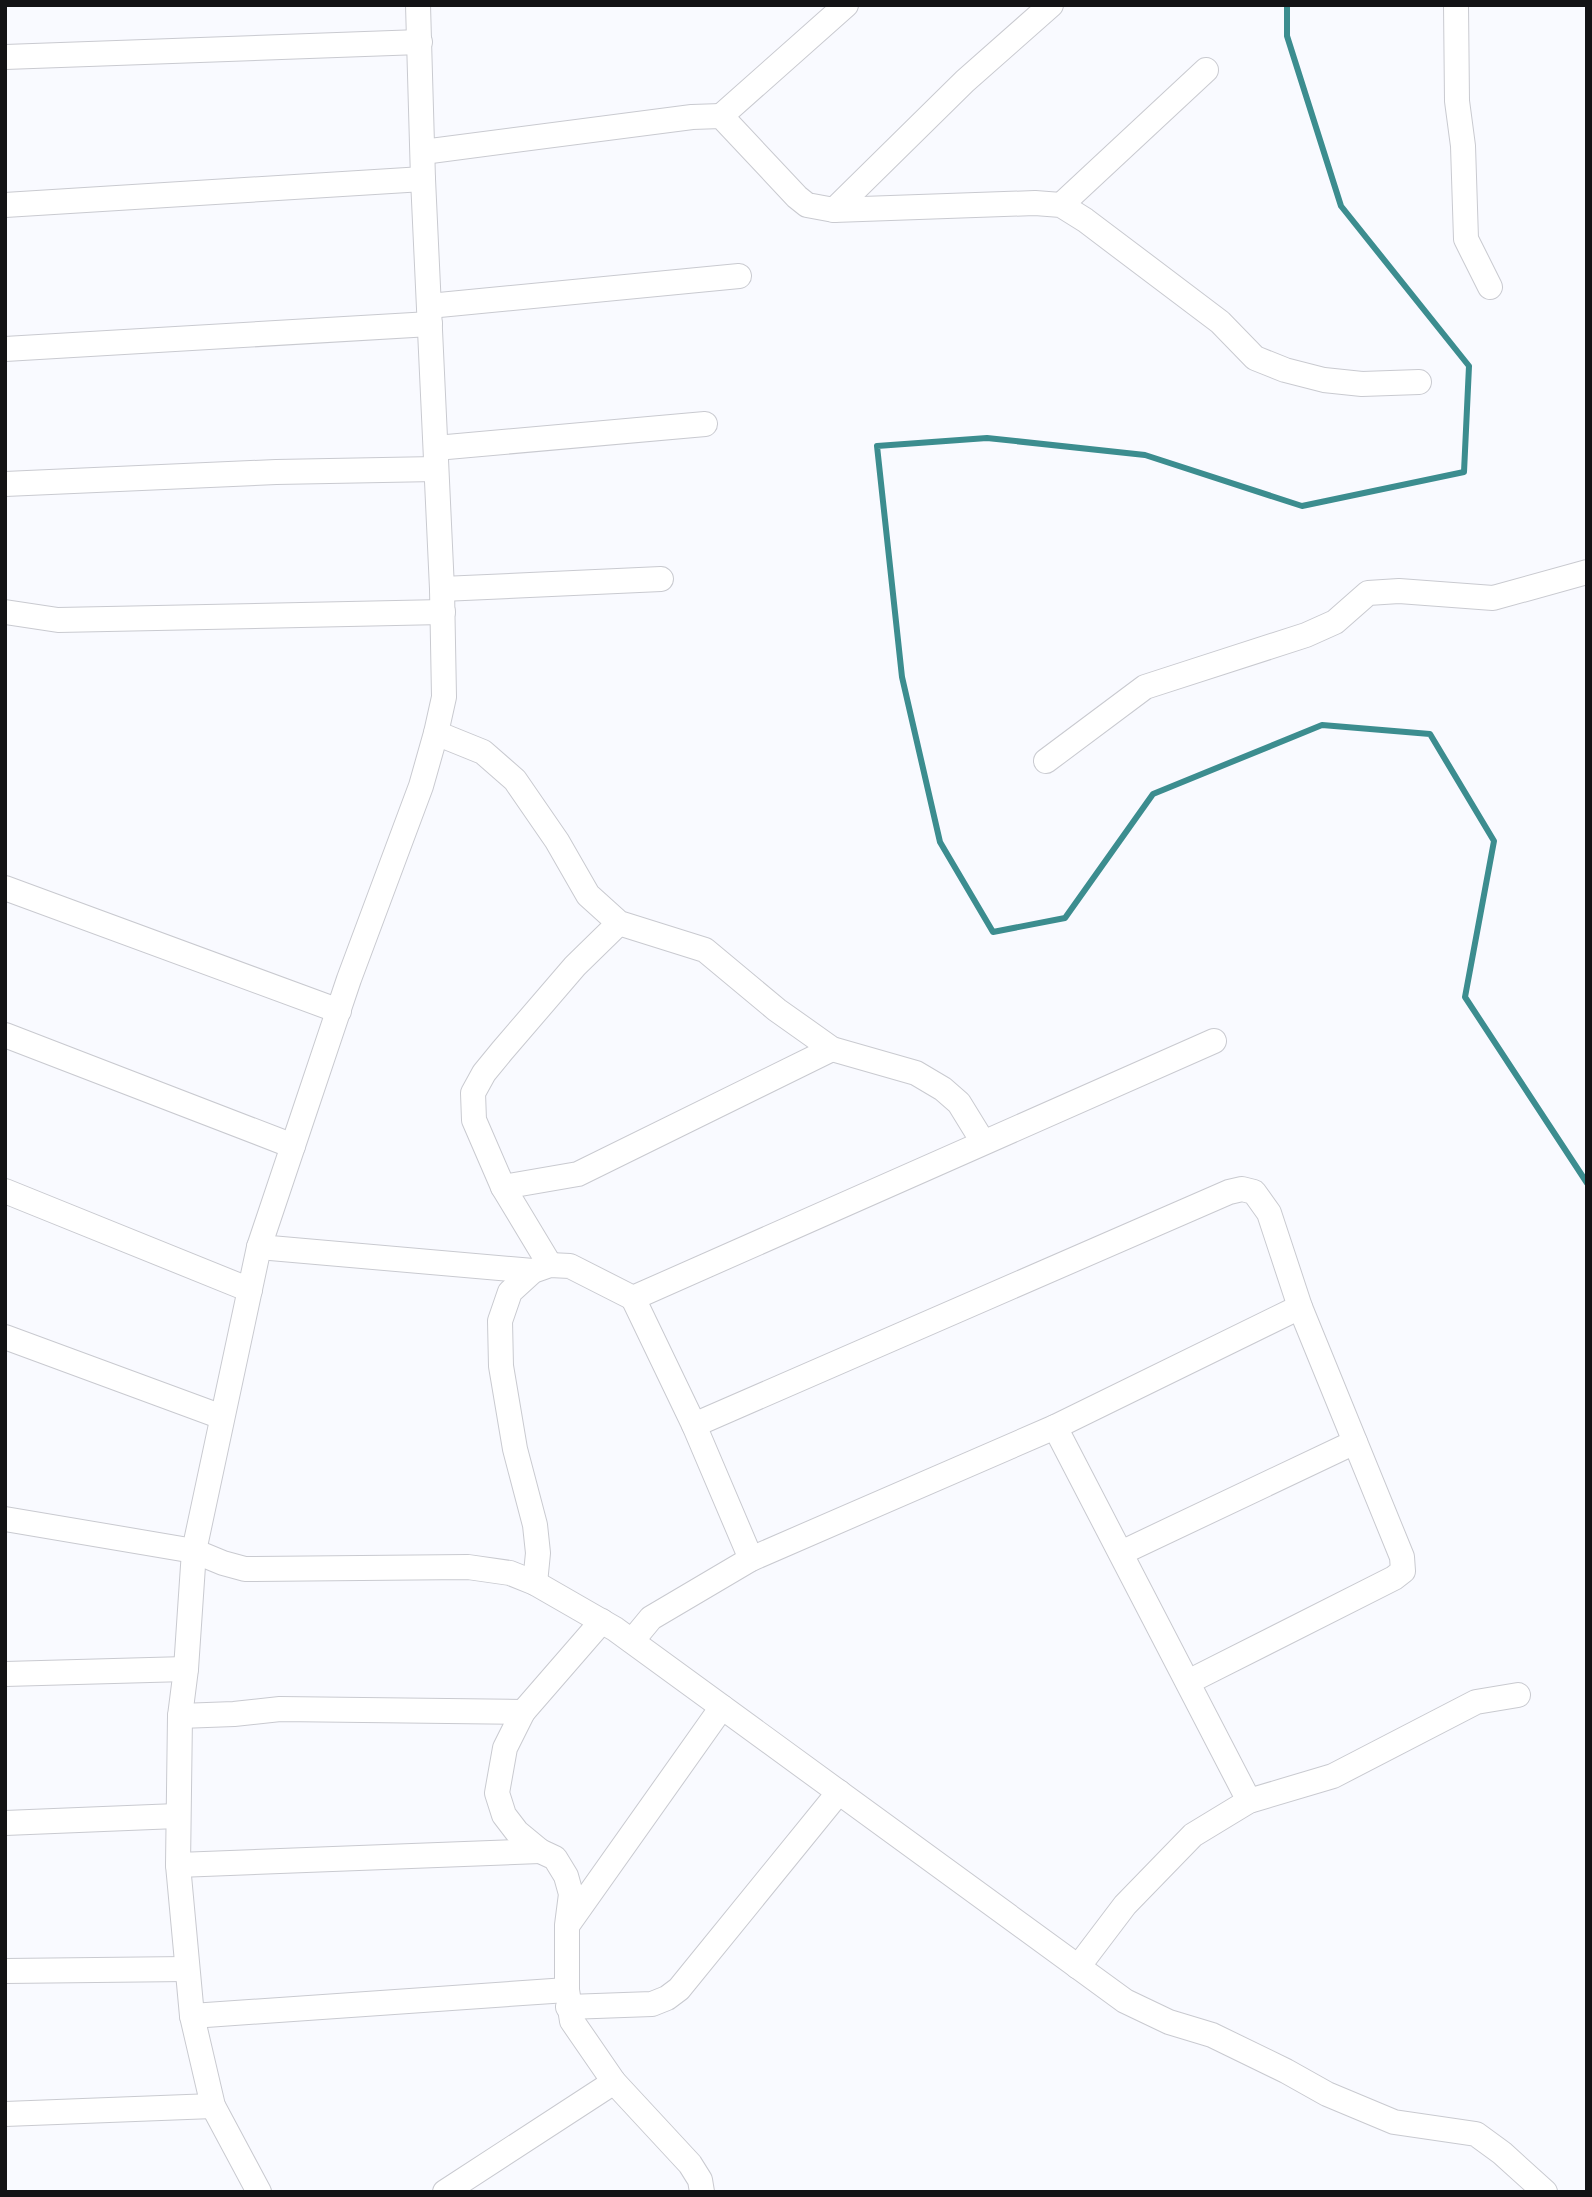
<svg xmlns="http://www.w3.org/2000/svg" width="1592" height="2197" font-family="Inter,sans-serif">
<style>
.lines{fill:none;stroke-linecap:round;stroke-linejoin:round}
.stream{stroke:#3c8d8f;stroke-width:6}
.minor-casing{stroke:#c9cad0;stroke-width:26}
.minor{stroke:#fff;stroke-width:24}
</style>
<rect width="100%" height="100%" fill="#f9faff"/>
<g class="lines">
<!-- stream -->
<polyline class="stream" points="1287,5 1287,36 1341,206 1469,366 1464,472 1302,506 1145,455 987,438 877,446 902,677 940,842 993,932 1065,918 1153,794 1322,725 1430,734 1494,841 1465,997 1587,1183"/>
<!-- minor casing -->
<g class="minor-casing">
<g id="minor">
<polyline points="1456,5 1457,101 1463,146 1466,239 1490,287"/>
<polyline points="5,57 420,42"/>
<polyline points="721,116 846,5"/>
<polyline points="423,152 692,117 721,116 797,197 807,205 834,210 1035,203 1061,205 1085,220 1220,322 1255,358 1285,370 1324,380 1362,384 1419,382"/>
<polyline points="5,205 423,179"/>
<polyline points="1061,205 1206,70"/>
<polyline points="834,210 965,81 1051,5"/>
<polyline points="429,306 739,276"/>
<polyline points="5,349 430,324"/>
<polyline points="436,448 705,424"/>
<polyline points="5,484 276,472 436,469"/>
<polyline points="442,589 661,579"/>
<polyline points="5,612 58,620 443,612"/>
<polyline points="436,733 483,752 515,780 557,841 588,895 619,923 705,950 777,1010 832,1049 916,1073 943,1089 959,1103 983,1142"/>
<polyline points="1046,761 1145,687 1306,635 1335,622 1368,593 1399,591 1493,598 1587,572"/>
<polyline points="5,888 339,1011"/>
<polyline points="5,1035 293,1146"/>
<polyline points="503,1187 578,1174 832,1049"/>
<polyline points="5,1191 250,1290"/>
<polyline points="259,1247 533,1271"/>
<polyline points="550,1265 503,1187 474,1120 473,1093 484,1073 502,1051 575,966 619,923"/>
<polyline points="633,1298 694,1425 751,1559"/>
<polyline points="5,1337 222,1417"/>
<polyline points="694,1425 1229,1192 1242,1189 1254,1192 1269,1213 1300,1307 1402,1557 1403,1571 1394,1578 1188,1682"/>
<polyline points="1055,1427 1249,1801"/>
<polyline points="5,1519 194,1551 223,1563 245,1569 468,1567 510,1573 535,1583 615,1629 1125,2001 1169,2022 1212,2035 1286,2071 1327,2094 1394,2122 1476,2134 1502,2153 1545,2192"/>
<polyline points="1121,1553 1355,1442"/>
<polyline points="535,1583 538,1553 535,1525 515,1449 501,1366 500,1321 510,1292 533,1271 550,1265 570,1266 633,1298 1214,1041"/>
<polyline points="602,1621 523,1712 505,1748 497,1793 504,1815 517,1832 540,1851 555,1858 566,1876 571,1894 567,1925 567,1990 572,2021 614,2082 690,2164 700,2180 702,2192"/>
<polyline points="632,1641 651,1618 751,1559 1055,1427 1300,1307"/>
<polyline points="5,1674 186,1669"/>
<polyline points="180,1716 234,1714 280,1709 523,1712"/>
<polyline points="5,1823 177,1816"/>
<polyline points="178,1865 540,1851"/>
<polyline points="569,1923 722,1707"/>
<polyline points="1078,1967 1125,1905 1193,1835 1249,1801 1333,1776 1476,1702 1518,1695"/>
<polyline points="5,1971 187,1969"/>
<polyline points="568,2007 652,2004 667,1998 679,1989 839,1792"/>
<polyline points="192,2016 567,1990"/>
<polyline points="5,2114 213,2106"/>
<polyline points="259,2192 213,2106 192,2016 178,1865 180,1716 186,1669 194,1551 259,1247 349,979 421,786 436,733 444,697 442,589 423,179 418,5"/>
<polyline points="445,2192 614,2082"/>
</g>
</g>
<!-- minor -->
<use href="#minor" class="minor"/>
</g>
<!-- border -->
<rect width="1592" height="2197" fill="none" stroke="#131315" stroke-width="14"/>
</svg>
